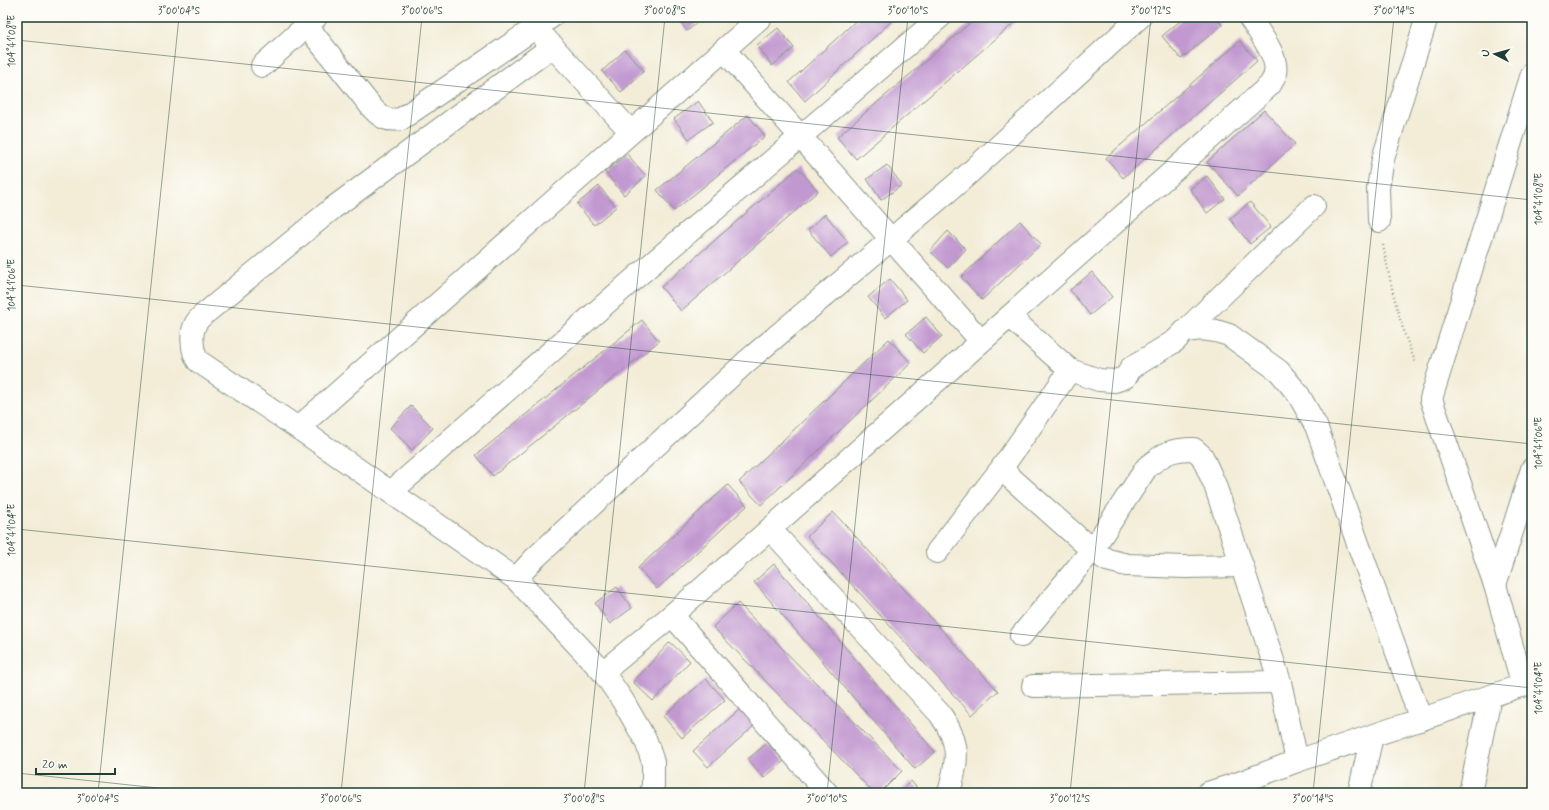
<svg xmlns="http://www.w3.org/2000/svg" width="1549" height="810" font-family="Mynerve,sans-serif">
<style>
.building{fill:#c198d0}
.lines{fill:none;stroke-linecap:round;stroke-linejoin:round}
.minor-casing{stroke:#899586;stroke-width:24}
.path{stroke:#899586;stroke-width:2.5;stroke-dasharray:1 3;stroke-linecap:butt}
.minor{stroke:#fff;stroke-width:22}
.ticks{fill:none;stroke:#1f3d34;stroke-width:1;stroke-opacity:0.45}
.neatline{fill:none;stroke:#1f3d34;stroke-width:1.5}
.ticks-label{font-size:10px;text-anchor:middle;fill:#1f3d34}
</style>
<rect width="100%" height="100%" fill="#fdfcf7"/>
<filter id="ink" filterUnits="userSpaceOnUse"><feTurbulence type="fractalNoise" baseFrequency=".025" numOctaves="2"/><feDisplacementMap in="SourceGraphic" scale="8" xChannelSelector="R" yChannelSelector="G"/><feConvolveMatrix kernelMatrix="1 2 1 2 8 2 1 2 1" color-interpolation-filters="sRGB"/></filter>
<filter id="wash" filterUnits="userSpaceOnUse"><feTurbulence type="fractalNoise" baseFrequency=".012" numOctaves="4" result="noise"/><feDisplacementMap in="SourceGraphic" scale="16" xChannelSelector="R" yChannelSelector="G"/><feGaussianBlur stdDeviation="0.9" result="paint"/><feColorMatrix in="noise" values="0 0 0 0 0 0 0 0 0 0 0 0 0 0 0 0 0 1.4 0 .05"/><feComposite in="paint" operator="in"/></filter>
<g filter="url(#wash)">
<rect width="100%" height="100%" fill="#f3edd8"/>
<g id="blocks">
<!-- building -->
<g class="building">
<polygon points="676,17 704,17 687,31"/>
<polygon points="860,17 896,17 805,101 789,82"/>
<polygon points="977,17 1021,17 856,159 837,137"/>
<polygon points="1185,17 1216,17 1222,25 1181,59 1162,36"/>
<polygon points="778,28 794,48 772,66 757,45"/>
<polygon points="1240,41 1257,61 1123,178 1106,158"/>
<polygon points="625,50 644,71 621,92 602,71"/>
<polygon points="698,101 713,122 689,139 674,119"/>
<polygon points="1264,110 1295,144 1238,196 1207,162"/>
<polygon points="748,115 765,136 674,211 657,190"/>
<polygon points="627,154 646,176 624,195 605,172"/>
<polygon points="887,165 902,185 881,200 867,179"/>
<polygon points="798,168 818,191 681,311 661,287"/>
<polygon points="1207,176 1225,199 1207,213 1190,189"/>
<polygon points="599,186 616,207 594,225 577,204"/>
<polygon points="1250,202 1271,227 1250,244 1230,219"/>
<polygon points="825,214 848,242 831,257 808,230"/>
<polygon points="1020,221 1041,244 982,300 961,277"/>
<polygon points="948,231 966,249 948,268 930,251"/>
<polygon points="1092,272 1112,297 1090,315 1070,290"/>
<polygon points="890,279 907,300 885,318 868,297"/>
<polygon points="926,317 942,336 923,353 906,334"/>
<polygon points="642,320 659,341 493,476 476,455"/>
<polygon points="889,339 911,363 761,505 739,482"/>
<polygon points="411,406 433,428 412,450 390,428"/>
<polygon points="728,485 747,506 657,589 638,568"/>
<polygon points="833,512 998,691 972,715 807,536"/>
<polygon points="774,564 935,752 915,769 754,582"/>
<polygon points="617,587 632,608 610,624 595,603"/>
<polygon points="738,603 902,771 880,793 874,793 713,627"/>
<polygon points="670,642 690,661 653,701 633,682"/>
<polygon points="706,679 725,700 682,738 663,716"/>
<polygon points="741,708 756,724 708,767 693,751"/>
<polygon points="767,743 784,761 764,778 748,759"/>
<polygon points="911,781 921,793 898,793"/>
</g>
</g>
</g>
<g filter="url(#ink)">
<use href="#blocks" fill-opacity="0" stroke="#899586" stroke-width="1"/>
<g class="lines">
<!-- minor casing -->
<g class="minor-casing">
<g id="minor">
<path d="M306 25 373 109C383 119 387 121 401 119L551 17"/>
<polyline points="543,36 631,132"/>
<polyline points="724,50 981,341"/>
<polyline points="262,66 316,17"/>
<polyline points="1379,221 1378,188 1383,159 1427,17"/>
<polyline points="1010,317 1070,370 1099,380 1115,381 1126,377 1131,368 1175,341 1185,331 1202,329 1216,331 1229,335 1279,371 1298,394 1316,426 1421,720"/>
<polyline points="1185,331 1314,206"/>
<polyline points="298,428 761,17"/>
<polyline points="1001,469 1092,550 1107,560 1127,565 1185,567 1242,566"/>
<polyline points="391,492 627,285 940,17"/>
<path d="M770 529 940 714C961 744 958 759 949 793"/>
<polyline points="937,552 1001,469 1070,370"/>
<path d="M516 579 298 428 198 361C192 352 190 333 196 323 199 318 204 314 208 311L333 208 553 46"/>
<polyline points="1495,585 1532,469"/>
<polyline points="672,615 827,793"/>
<path d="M1021 636 1092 550 1147 467C1165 453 1171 449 1194 449L1202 456 1215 485 1242 566 1280 682 1297 761"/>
<path d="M603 672 672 615 770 529 1270 85C1272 81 1275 77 1275 73 1279 56 1258 31 1249 17"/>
<polyline points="1033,686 1280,682"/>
<polyline points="1523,686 1495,585 1431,399 1532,74"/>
<polyline points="651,793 653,785 653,762 646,741 623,701 603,672 516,579 534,559 746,362 965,177 1140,17"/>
<polyline points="1208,793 1239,783 1297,761 1532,682"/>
<polyline points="1359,793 1372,736"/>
<polyline points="1470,793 1490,697"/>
</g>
</g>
<!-- path -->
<path class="path" d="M1383 245C1391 285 1399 325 1416 363"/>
<!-- minor -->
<use href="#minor" class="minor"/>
</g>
</g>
<!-- ticks -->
<path class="ticks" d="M17 40 1532 200M17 285 1532 444M17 529 1532 688M17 773 205 793M98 793 179 17M341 793 422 17M584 793 665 17M827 793 908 17M1070 793 1151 17M1313 793 1394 17"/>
<!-- margin -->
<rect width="1549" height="810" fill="none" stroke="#fdfcf7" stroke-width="44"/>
<!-- north arrow -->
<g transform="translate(1495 54) rotate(276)" stroke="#fdfcf7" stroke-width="3" paint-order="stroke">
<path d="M0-3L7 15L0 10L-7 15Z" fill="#1f3d34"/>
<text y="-6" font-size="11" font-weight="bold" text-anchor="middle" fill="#1f3d34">U</text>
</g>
<!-- scale -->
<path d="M36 768v6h79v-6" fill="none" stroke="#1f3d34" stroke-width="2"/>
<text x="42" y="768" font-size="12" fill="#1f3d34" stroke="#fdfcf7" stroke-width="3" paint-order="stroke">20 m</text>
<rect x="22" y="22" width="1505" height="766" class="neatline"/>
<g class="ticks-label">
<text x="179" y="14">3°00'04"S</text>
<text x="422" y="14">3°00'06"S</text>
<text x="665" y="14">3°00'08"S</text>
<text x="908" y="14">3°00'10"S</text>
<text x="1151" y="14">3°00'12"S</text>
<text x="1394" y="14">3°00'14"S</text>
<text transform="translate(11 41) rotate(-90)" y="4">104°41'08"E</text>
<text transform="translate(1538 199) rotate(-90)" y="4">104°41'08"E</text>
<text transform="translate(11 285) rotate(-90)" y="4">104°41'06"E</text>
<text transform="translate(1538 443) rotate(-90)" y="4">104°41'06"E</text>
<text transform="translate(11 530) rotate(-90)" y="4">104°41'04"E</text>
<text transform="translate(1538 688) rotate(-90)" y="4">104°41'04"E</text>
<text x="98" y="802">3°00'04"S</text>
<text x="341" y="802">3°00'06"S</text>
<text x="584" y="802">3°00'08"S</text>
<text x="827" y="802">3°00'10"S</text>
<text x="1070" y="802">3°00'12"S</text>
<text x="1313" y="802">3°00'14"S</text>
</g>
</svg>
